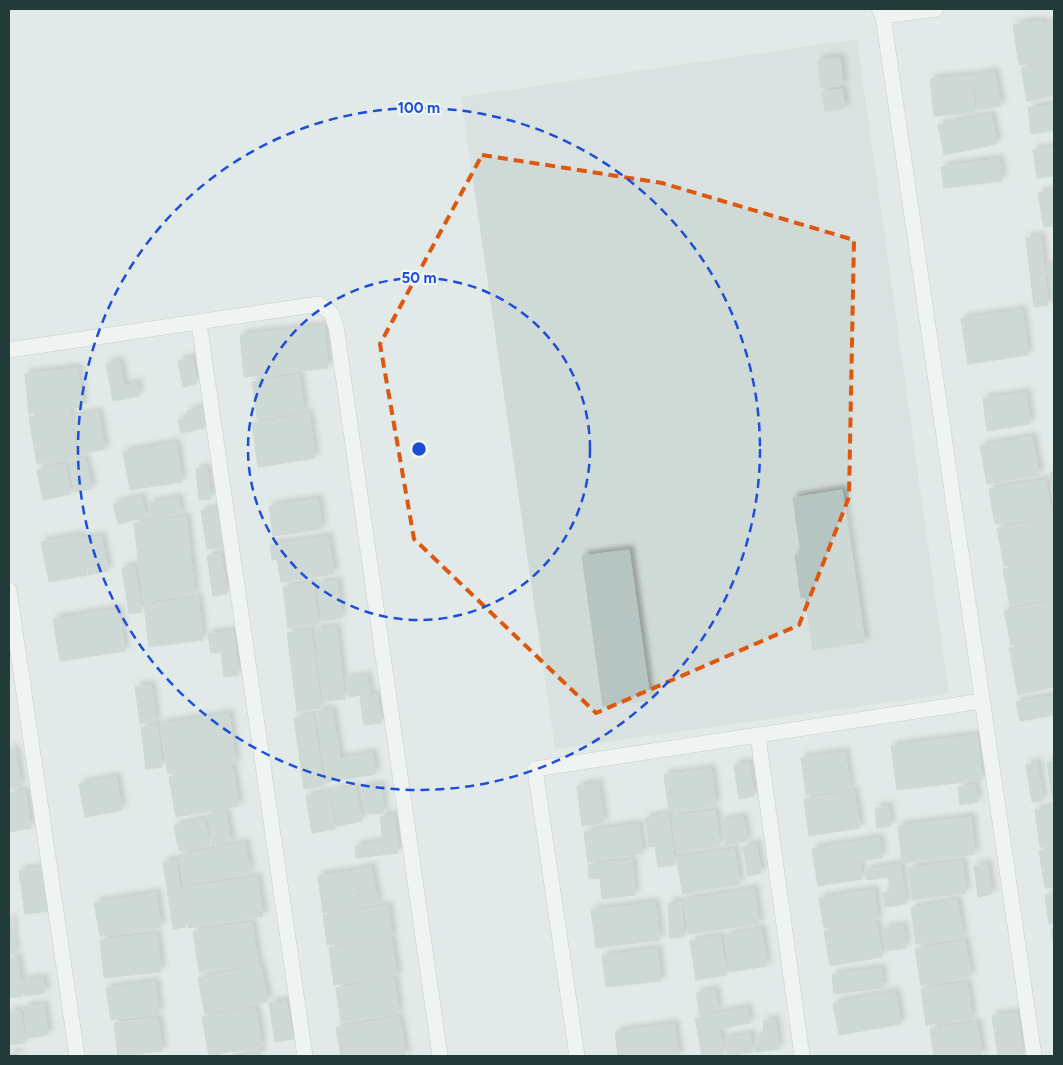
<svg xmlns="http://www.w3.org/2000/svg" width="1063" height="1065" font-family="Figtree,sans-serif">
<style>
.built{fill:#cfdad7}
.building{fill:#b6c5c2;stroke:#b4c4c0;filter:url(#shadow)}
.lines{fill:none;stroke-linecap:round;stroke-linejoin:round}
.street-casing{stroke:#a4b2b0;stroke-width:16}
.street{stroke:#fff;stroke-width:15}
.marked{fill:none;stroke:#de570e;stroke-width:4;stroke-dasharray:10 6;stroke-linejoin:round}
.ring{fill:none;stroke:#1d4ed8;stroke-width:2.5;stroke-dasharray:9 6}
.centre{fill:#1d4ed8;stroke:#f1f7f5;stroke-width:2.5}
.ring-label{font-size:15px;text-anchor:middle;font-weight:bold;fill:#1d4ed8;stroke:#f1f7f5;stroke-width:4.5;stroke-linejoin:round;paint-order:stroke}
</style>
<defs>
<filter id="shadow"><feDropShadow dx="4.5" dy="-4.5" stdDeviation="2.5" flood-color="#0004"/></filter>
</defs>
<rect width="100%" height="100%" fill="#e1eae8"/>
<!-- built -->
<polygon class="built" points="857,39 949,694 555,749 461,97"/>
<!-- building -->
<g class="building">
<polygon points="1041,21 1041,25 1054,22 1054,60 1019,65 1013,25"/>
<polygon points="840,58 843,85 821,88 818,60"/>
<polygon points="1054,62 1054,96 1027,101 1021,68"/>
<polygon points="994,72 1001,106 979,110 973,76"/>
<polygon points="971,76 975,113 934,116 930,79"/>
<polygon points="842,89 845,108 825,111 822,92"/>
<polygon points="1054,105 1054,130 1031,134 1028,108"/>
<polygon points="991,115 997,144 944,155 938,125"/>
<polygon points="1054,147 1054,176 1037,178 1033,150"/>
<polygon points="999,159 1002,181 944,188 941,167"/>
<polygon points="1054,190 1054,226 1044,227 1038,193"/>
<polygon points="1041,237 1048,305 1034,307 1026,238"/>
<polygon points="1054,265 1054,301 1052,301 1047,266"/>
<polygon points="1022,310 1028,355 968,364 961,319"/>
<polygon points="324,326 328,368 244,377 240,335"/>
<polygon points="192,358 196,384 183,387 178,361"/>
<polygon points="119,361 124,386 137,383 139,396 113,401 106,364"/>
<polygon points="78,368 83,407 29,414 25,374"/>
<polygon points="299,375 304,412 257,418 252,382"/>
<polygon points="1026,393 1030,424 987,431 983,399"/>
<polygon points="202,408 205,428 181,433 178,420 189,418 187,411"/>
<polygon points="69,410 77,458 37,464 29,417"/>
<polygon points="98,412 105,449 81,454 73,417"/>
<polygon points="309,414 315,458 258,467 252,423"/>
<polygon points="1032,437 1039,475 987,484 980,446"/>
<polygon points="176,443 182,482 130,490 123,452"/>
<polygon points="85,459 92,489 75,492 69,462"/>
<polygon points="65,464 71,494 43,500 37,470"/>
<polygon points="207,468 211,499 199,500 196,469"/>
<polygon points="1054,472 1054,502 1050,473"/>
<polygon points="1046,480 1051,516 995,524 989,489"/>
<polygon points="842,490 865,642 813,650 805,597 801,598 795,555 801,554 793,498"/>
<polygon points="141,497 146,517 118,524 113,504"/>
<polygon points="178,498 181,514 152,520 149,503"/>
<polygon points="318,499 322,529 273,536 269,506"/>
<polygon points="218,508 224,547 207,549 201,511"/>
<polygon points="186,517 195,595 143,601 134,523"/>
<polygon points="1054,518 1054,557 1004,566 997,528"/>
<polygon points="80,535 87,575 49,582 41,542"/>
<polygon points="101,536 108,571 89,575 82,539"/>
<polygon points="328,537 334,574 281,582 277,559 272,560 270,545"/>
<polygon points="629,550 650,700 603,706 582,556"/>
<polygon points="221,554 227,594 213,596 207,556"/>
<polygon points="1054,560 1054,597 1010,605 1003,569"/>
<polygon points="134,566 142,612 129,614 122,568"/>
<polygon points="337,581 342,618 323,621 317,584"/>
<polygon points="313,583 318,625 288,628 283,587"/>
<polygon points="198,598 203,640 149,647 144,605"/>
<polygon points="1054,600 1054,635 1011,645 1004,611"/>
<polygon points="118,609 125,651 60,661 53,619"/>
<polygon points="336,627 345,699 323,701 315,630"/>
<polygon points="311,630 321,708 297,711 287,633"/>
<polygon points="233,631 239,675 224,677 221,652 211,653 208,634"/>
<polygon points="1054,638 1054,687 1018,695 1009,648"/>
<polygon points="367,676 370,694 349,697 346,679"/>
<polygon points="151,685 156,722 140,724 135,687"/>
<polygon points="377,695 381,723 364,725 360,697"/>
<polygon points="1054,696 1054,715 1020,721 1016,702"/>
<polygon points="332,710 340,759 372,753 376,774 327,782 316,712"/>
<polygon points="229,714 236,764 168,774 160,724"/>
<polygon points="313,715 324,786 304,789 294,718"/>
<polygon points="157,725 162,767 146,769 141,727"/>
<polygon points="977,735 982,780 897,790 891,746"/>
<polygon points="15,749 21,786 9,788 9,750"/>
<polygon points="845,752 850,789 806,795 801,758"/>
<polygon points="1054,761 1054,798 1052,798 1047,762"/>
<polygon points="749,763 754,796 739,799 734,765"/>
<polygon points="1037,763 1043,801 1032,802 1026,765"/>
<polygon points="232,767 239,806 176,817 169,777"/>
<polygon points="711,769 716,805 669,812 664,775"/>
<polygon points="116,777 122,810 85,817 79,784"/>
<polygon points="598,783 604,823 582,826 577,786"/>
<polygon points="381,785 384,813 365,814 362,787"/>
<polygon points="975,785 978,802 960,805 958,787"/>
<polygon points="355,787 362,821 338,826 331,791"/>
<polygon points="25,791 31,828 9,832 9,793"/>
<polygon points="854,791 860,828 809,836 804,799"/>
<polygon points="329,792 335,829 312,833 306,796"/>
<polygon points="888,806 891,826 877,828 875,808"/>
<polygon points="1054,807 1054,845 1040,847 1035,810"/>
<polygon points="225,811 231,842 213,845 207,815"/>
<polygon points="715,811 720,846 676,852 672,816"/>
<polygon points="668,814 675,865 658,867 655,846 649,847 645,818"/>
<polygon points="394,815 398,853 356,858 355,846 383,842 380,817"/>
<polygon points="743,817 747,841 726,845 721,821"/>
<polygon points="971,817 975,854 902,863 898,826"/>
<polygon points="204,819 210,844 179,851 174,826"/>
<polygon points="638,824 643,853 588,862 584,832"/>
<polygon points="879,838 882,858 859,861 862,879 818,886 812,849"/>
<polygon points="245,843 250,873 184,885 179,855"/>
<polygon points="756,844 761,873 748,876 743,847"/>
<polygon points="734,849 740,884 683,894 676,858"/>
<polygon points="1054,849 1054,887 1045,888 1039,851"/>
<polygon points="176,860 186,927 173,929 163,862"/>
<polygon points="632,860 635,895 602,899 600,878 589,879 588,865"/>
<polygon points="962,861 966,893 912,900 908,868"/>
<polygon points="900,864 906,904 885,907 883,893 891,892 888,877 867,880 865,870"/>
<polygon points="987,864 992,894 978,897 974,866"/>
<polygon points="44,867 50,911 25,914 19,871"/>
<polygon points="371,867 378,904 363,907 356,870"/>
<polygon points="355,871 360,908 323,913 318,876"/>
<polygon points="257,877 263,916 189,928 182,888"/>
<polygon points="754,889 759,924 689,934 683,900"/>
<polygon points="874,890 878,920 824,928 819,898"/>
<polygon points="156,893 161,927 100,936 94,903"/>
<polygon points="1054,894 1054,923 1049,924 1045,896"/>
<polygon points="957,900 963,937 916,944 911,908"/>
<polygon points="681,902 684,937 670,938 668,903"/>
<polygon points="655,903 660,940 596,948 591,910"/>
<polygon points="388,906 392,936 327,945 323,915"/>
<polygon points="9,918 11,918 15,953 9,954"/>
<polygon points="252,923 258,964 199,972 193,931"/>
<polygon points="876,923 882,957 830,966 824,931"/>
<polygon points="903,926 906,948 886,951 883,929"/>
<polygon points="761,929 767,966 730,972 724,936"/>
<polygon points="1051,929 1054,929 1054,945"/>
<polygon points="157,934 161,972 104,978 100,940"/>
<polygon points="720,936 727,975 696,980 690,941"/>
<polygon points="391,938 397,976 334,985 329,948"/>
<polygon points="965,941 971,977 921,985 915,949"/>
<polygon points="657,949 661,981 606,987 602,956"/>
<polygon points="17,957 23,996 9,998 9,958"/>
<polygon points="260,965 268,1001 205,1014 198,978"/>
<polygon points="881,968 883,988 834,994 832,975"/>
<polygon points="43,978 45,993 25,996 23,981"/>
<polygon points="394,979 399,1013 341,1022 336,988"/>
<polygon points="155,982 159,1013 111,1020 106,988"/>
<polygon points="967,983 972,1019 926,1025 921,989"/>
<polygon points="715,990 718,1010 700,1014 696,993"/>
<polygon points="895,992 901,1024 839,1035 833,1003"/>
<polygon points="286,1001 293,1039 275,1042 269,1003"/>
<polygon points="44,1005 48,1035 28,1038 24,1007"/>
<polygon points="255,1008 262,1046 209,1056 202,1017"/>
<polygon points="747,1008 750,1023 719,1029 724,1054 702,1056 695,1018"/>
<polygon points="20,1010 25,1043 9,1045 9,1012"/>
<polygon points="1017,1013 1023,1056 998,1056 992,1016"/>
<polygon points="399,1017 406,1056 341,1056 336,1028"/>
<polygon points="158,1018 162,1051 118,1056 114,1023"/>
<polygon points="775,1020 779,1049 756,1052 755,1038 764,1036 763,1021"/>
<polygon points="977,1023 982,1056 934,1056 930,1029"/>
<polygon points="674,1024 679,1056 618,1056 615,1032"/>
<polygon points="750,1034 753,1052 727,1056 724,1039"/>
<polygon points="260,1049 261,1056 228,1056"/>
<polygon points="18,1053 18,1056 9,1056 9,1054"/>
</g>
<g class="lines">
<!-- street casing -->
<g class="street-casing">
<g id="street">
<polyline points="879,9 883,16 1034,1056"/>
<polyline points="883,16 936,9"/>
<polyline points="199,323 305,1056"/>
<polyline points="9,350 319,304 331,313 336,326 440,1056"/>
<polyline points="9,590 77,1056"/>
<polyline points="758,736 802,1056"/>
<polyline points="577,1056 535,769 982,701"/>
</g>
</g>
<!-- street -->
<use href="#street" class="street"/>
</g>
<!-- marked area -->
<path d="M0 0H1063V1065H0ZM482 155 662 183 854 240 849 497 799 625 596 713 414 539 380 344Z" fill="#e1eae8" fill-opacity=".55" fill-rule="evenodd"/>
<path class="marked" d="M482 155 662 183 854 240 849 497 799 625 596 713 414 539 380 344Z"/>
<!-- distance rings -->
<g class="ring">
<circle cx="419" cy="449" r="171"/>
<circle cx="419" cy="449" r="341"/>
</g>
<circle cx="419" cy="449" r="8" class="centre"/>
<g class="ring-label">
<text x="419" y="113">100 m</text>
<text x="419" y="283">50 m</text>
</g>
<!-- border -->
<rect width="1063" height="1065" fill="none" stroke="#223a38" stroke-width="20"/>
</svg>
